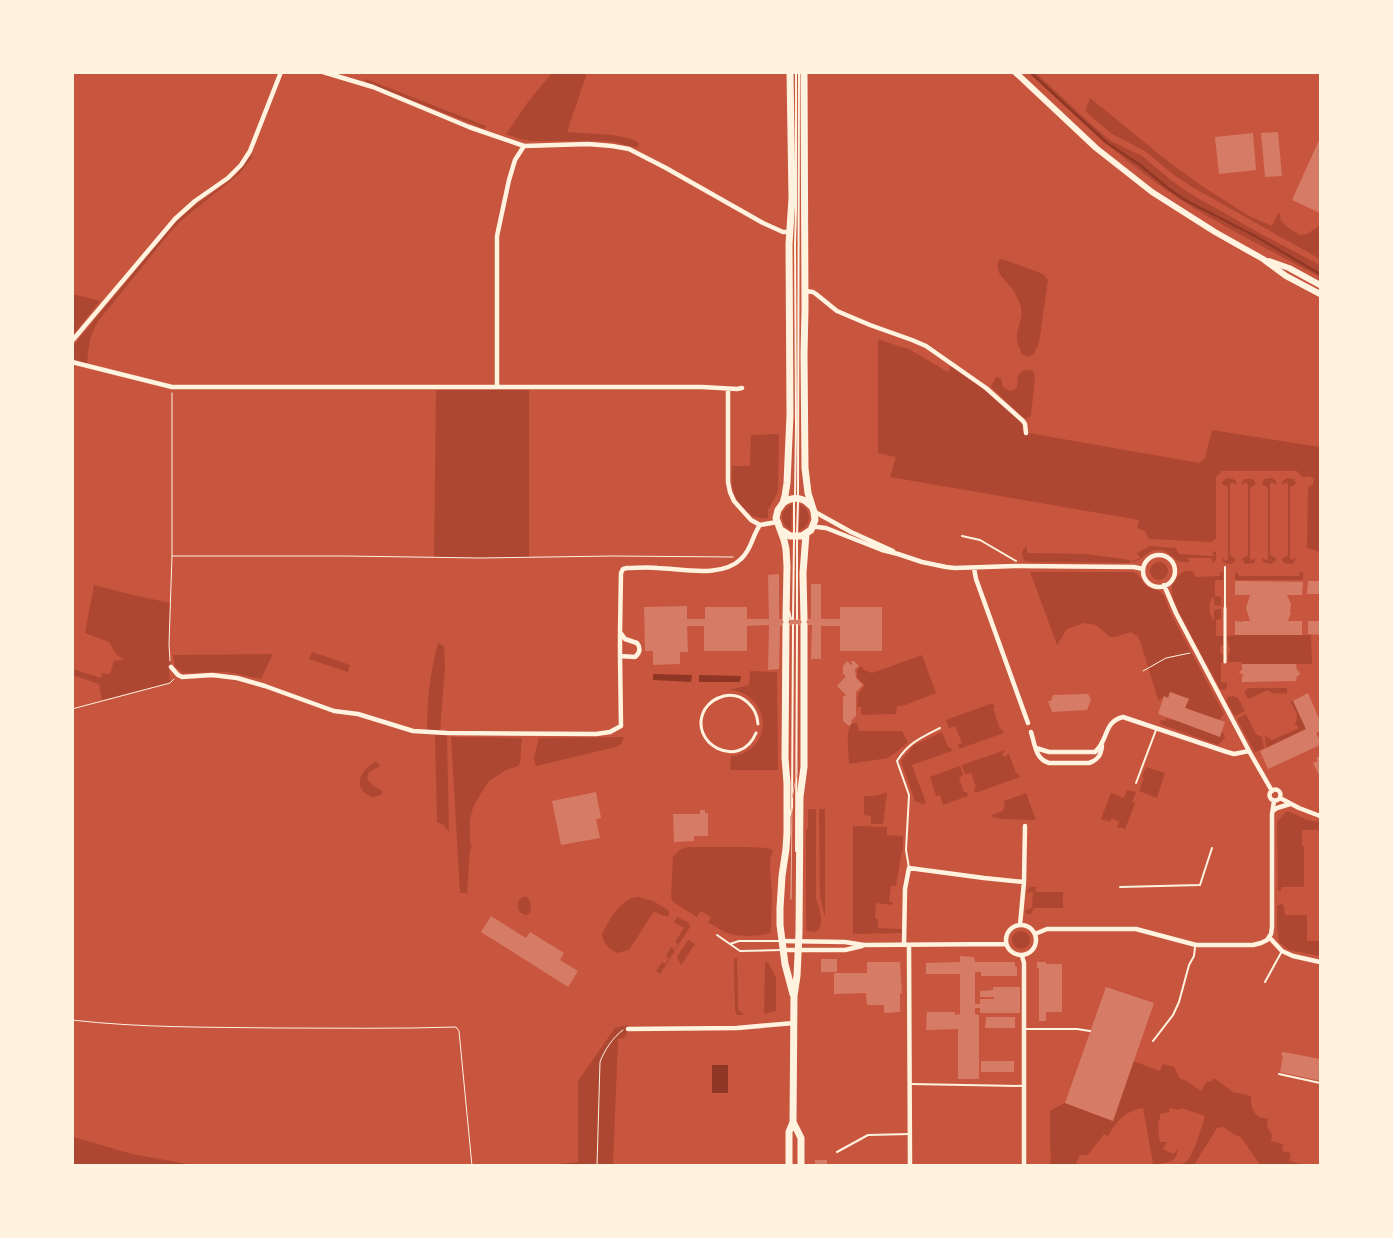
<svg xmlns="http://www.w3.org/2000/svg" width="1393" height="1238" font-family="Jost,sans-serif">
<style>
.green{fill:#ae4732}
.water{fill:#8f3625}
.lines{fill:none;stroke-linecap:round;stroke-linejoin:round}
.stream{stroke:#8f3625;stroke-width:2.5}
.building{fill:#d67c66}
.path{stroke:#fff3e0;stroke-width:1}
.service{stroke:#fff3e0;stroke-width:2}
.pedestrian{stroke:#fff3e0;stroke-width:3}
.minor{stroke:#fff3e0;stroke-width:4.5}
.secondary{stroke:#fff3e0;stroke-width:6}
.primary{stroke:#fff3e0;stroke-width:7}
.tram{stroke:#e9b49f;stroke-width:1}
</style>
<rect width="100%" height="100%" fill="#c8553d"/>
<path class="green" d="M552 73H587L567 132 613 135 631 139 638 142 639 145 637 148 613 142 599 141H532L521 139 506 134 528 102Z
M1030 73H1036L1092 125 1111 141 1142 156 1172 181 1189 193 1261 234 1320 265V277C1266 248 1210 221 1159 185 1112 151 1071 112 1030 73Z
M366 79 486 126 485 129 365 82Z
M1090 98 1170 163 1199 184 1249 216 1272 226 1279 212 1281 221 1290 229 1300 235 1307 234 1319 226 1320 227V259L1192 187 1174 175 1145 151 1112 134 1085 111Z
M254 155 239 174 183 219 173 229 99 320C89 335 89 346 87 364L73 359V346L172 226C190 206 213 194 233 177 240 171 246 158 254 155Z
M1002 259 1043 274 1048 280 1039 343 1033 355 1028 357 1022 354C1020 349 1017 344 1017 339 1016 327 1025 317 1020 304 1018 300 1016 294 1013 290 1007 280 993 274 999 260Z
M73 294 100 301 73 335 72 297Z
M878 339 901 347 907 348 948 372 951 365 986 391 1023 424V432L1199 463 1205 458 1212 430 1320 447V552L1307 548 1308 487 1313 484 1314 480 1313 478 1309 476C1303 479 1301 476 1297 471H1222L1216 477V538L1212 542 1149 539 1145 531 1137 528 1139 520 890 477 896 457 878 453Z
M1025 370 1033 371 1035 376 1031 416 1025 419 992 388 991 386 996 377 1001 378 1003 387C1009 391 1011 393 1017 387 1019 378 1014 375 1025 370Z
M436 390H529V558H434Z
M779 434 778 489 777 494 768 510V518C752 521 737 506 733 491 731 483 732 474 732 466H750L751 435Z
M1227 478 1233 479 1236 481V485L1232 482 1230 484V555L1236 559 1235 562 1230 564 1223 562 1222 558 1226 561 1228 559V487L1222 484 1223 481Z
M1272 478 1276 481V485L1272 482 1270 484V555L1276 558V561L1271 564 1263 562 1262 558 1266 560 1268 559V488L1262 484 1264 479Z
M1287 478 1294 479 1296 484 1290 487V558L1292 560 1296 557 1294 563 1291 564 1284 563 1282 559 1288 555V485L1287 482 1282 485 1283 481Z
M1245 479H1253L1256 484 1250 488V558L1252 560 1256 558 1254 563 1245 564 1242 559 1248 555V485L1246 482 1242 485 1243 480Z
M792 504 791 530C779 524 779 510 792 504Z
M800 504C812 510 812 525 799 531Z
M1150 546 1176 548 1179 554 1214 556 1212 551 1216 552V560L1213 563 1211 558H1188L1190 562C1186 562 1181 563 1178 561 1170 556 1167 549 1157 550 1145 551 1143 561 1132 562V559L1133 561 1140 558 1137 553Z
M1027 547V553L1087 554 1130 560V562L1128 563 1034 562 1025 561C1022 557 1021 552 1024 548Z
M1150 571a9 9 0 1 1 18 0a9 9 0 1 1-18 0Z
M1186 571H1192L1196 577 1221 576 1219 572 1223 573V580H1215V596L1221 597V606L1214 605V598L1212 597C1208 606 1209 613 1214 621V610L1221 609V619L1216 620V636H1223V644L1220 647V652L1223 655V662L1221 663V682L1227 683V688L1225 690 1220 689C1210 670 1199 650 1189 631 1183 619 1174 605 1172 592 1170 583 1178 573 1186 571Z
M1030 572H1132L1137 574 1147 587 1159 591 1164 596 1171 614 1224 714 1221 717 1220 720 1185 708 1189 699 1171 692 1168 698 1164 697 1161 699 1158 700 1141 644 1138 637 1131 632 1115 637H1110L1096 625 1084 623 1067 629 1057 645Z
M1235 572 1237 573 1239 576H1300L1299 573 1303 572V580H1235Z
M94 585 133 595 170 603 169 644 171 667 169 672 170 683 102 700 99 684 73 675V669L101 678 102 673 110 674 114 661 124 660 116 654 109 642 85 633Z
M1235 635H1311L1312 664H1242L1241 662H1228V654L1230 652C1230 646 1227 643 1227 636Z
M438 643 444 646 445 667 440 731 427 730C427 698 430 674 438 643Z
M312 652 350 665 348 672 309 659Z
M273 654 261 679 227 672 183 673 175 667 173 655Z
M922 655 936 693 905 705 897 706 896 714 861 715V707H857L858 694 865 685 857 677V670L861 666 864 670 872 673Z
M750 671 777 672 778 770H730L731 756C736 755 741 755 746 752 776 735 763 691 729 690L749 685Z
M1248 688H1287V694L1279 693 1274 694 1268 690 1248 699 1244 692Z
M1232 696 1238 698 1245 711 1235 716 1226 701 1228 697Z
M1290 701H1293L1306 729 1266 748 1265 736 1272 740 1299 728 1294 723 1296 722 1297 714Z
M993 703 995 708 993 709 1000 729H1002L1004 733 959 749 958 745 962 743 955 726 949 728 946 720Z
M1246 714 1256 734 1262 737 1264 748 1256 752 1254 751 1238 721V718Z
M1166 718 1170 720 1171 719 1222 730 1225 738 1218 745 1160 724 1161 720 1165 721Z
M852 723H857L859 731H902L908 743 888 758 849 764C849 754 845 730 852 723Z
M942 732 948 747 951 748 952 751 912 765 926 803 922 804 915 801 901 761 914 745Z
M435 735H447L449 832 444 825 437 822Z
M451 737 522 738 520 763 518 766 506 770 488 782 473 807 470 820V842L472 846 470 850 467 893H460Z
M624 737 621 744 616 747 536 766 534 758 539 738Z
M1005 750 1002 755 1005 757 1009 753V754L1016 773 1019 774 1020 777 975 793 974 790 976 787 971 773 965 774 962 765Z
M376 762 378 763 380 766 369 772 367 778C370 786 378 787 383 792L381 795 372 797C369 795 366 794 364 792 353 782 365 766 376 762Z
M960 766 963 774 959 778 964 792H967L968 796 943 805 940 795 936 796 930 777Z
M1146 767 1165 773 1157 798 1139 791 1144 778 1142 777Z
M1127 790 1136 792 1132 802 1135 803 1125 829 1117 827 1119 822 1112 818 1110 822 1101 819 1111 793 1124 798Z
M887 792 883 824H871V816L864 815V796C872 796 880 796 887 792Z
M1026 793 1036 820 1002 819 993 817 992 815 1003 811 1005 804 1004 801Z
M808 809H816V898C819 909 826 924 816 932L807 931 806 927V829H808Z
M819 809H825V918L820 895Z
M1287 811 1308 820 1320 822V830H1302V846H1304V887H1282L1281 891H1278L1277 822Z
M853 826 887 827V835L903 836V850H902L896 886H891L889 902H893L892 905 876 903 875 918 878 919V928L900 929 902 930V933L853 934Z
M688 847H748L767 848 773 850C767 864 772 880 772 895 772 907 771 919 771 932 764 937 736 937 728 933H726L708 922 711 917 701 911 697 917 673 902 671 897 673 857 681 849Z
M1030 887H1037L1035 892H1063V908H1034L1031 914H1026L1025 911 1032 908 1033 893 1032 891 1028 893 1027 892Z
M522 897H527L530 901 531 912 527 915C519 914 517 909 518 902Z
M638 897 653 901 668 910 669 912 668 917 664 915 663 916 654 911 629 950 616 953C608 947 603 944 602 934 610 919 620 899 638 897Z
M1281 904 1284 906 1285 915H1307V941H1320V956L1289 950 1279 942 1277 926V906Z
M677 917 689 923 690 927 660 974 656 971 662 962 665 964 669 958 666 956 671 947 675 950 678 944 675 942 684 928 674 922Z
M1012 940a9 9 0 1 1 18 0a9 9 0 1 1-18 0Z
M688 940 695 944 681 965 677 957Z
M734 958H737L738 1010 743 1013V1015H737L735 1010Z
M768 962 776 978V1011L764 1014 765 963Z
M628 1025V1031L624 1038 618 1039 613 1165 541 1166 578 1162V1081L615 1028Z
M1133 1061 1160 1071 1163 1064 1174 1067 1180 1079 1185 1080 1201 1091 1207 1081 1210 1082 1214 1078 1233 1092 1251 1096C1250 1103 1253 1113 1259 1117 1260 1117 1267 1119 1268 1119L1267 1127 1272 1134 1271 1141 1283 1144 1282 1151 1291 1153 1289 1161 1301 1164V1166L1260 1165 1241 1137 1233 1134 1224 1127 1217 1128 1194 1165H1174C1178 1165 1183 1164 1186 1162 1193 1157 1202 1126 1205 1116L1181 1108 1180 1110 1170 1108 1169 1112 1160 1114V1120H1158L1159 1130H1158L1160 1142H1167L1163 1149 1174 1154 1178 1148C1178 1164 1163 1163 1150 1165L1153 1163 1143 1108C1125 1111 1117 1121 1108 1136L1104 1134 1088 1155H1080L1075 1165 1050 1166 1051 1158 1050 1144V1111L1065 1103 1113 1121Z
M73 1137 132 1154 193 1165H73Z"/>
<path class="water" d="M653 674 692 675 691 682 653 680Z
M699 675 741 676 740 682H699Z
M712 1065H728V1093H712Z"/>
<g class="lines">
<path class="stream" d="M1030 72 1107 143 1140 165 1169 189 1185 200 1255 236 1320 274"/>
</g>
<path class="building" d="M1278 132 1282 176 1265 177 1261 133Z
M1253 133 1256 170 1219 174 1215 137Z
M1320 138V213L1292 200Z
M779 574V619H811V584H821V619H840V607H882V651H840V626H821V659H811L812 625H809L780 626 779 669 768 670 769 625 747 626V651H704V626H687L688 652H680V664L653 665V651H645L644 607 687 606V619H705V607H747V619H769L768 575Z
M1235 581 1303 582 1302 595H1287L1291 604 1290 612H1291L1288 621H1302V635H1235V621L1243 622 1242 621H1250L1246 608 1250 595H1235Z
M1308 581H1320V594H1307Z
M1308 621H1320V635L1308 634Z
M847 661 851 665 852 664 851 661H854L859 666 855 669 856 678 863 685 856 692V716L851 721 852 723 849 726 843 721V697L846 695 837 686 846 676 843 674V666Z
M1242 664H1296L1297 670 1300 673V675L1297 676 1296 681 1242 682V675L1244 676 1243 674 1239 673 1241 670H1243L1242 669Z
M1170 692 1189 699 1185 708 1225 722 1220 737 1158 714 1164 696 1168 698Z
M1308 693 1320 721V731L1316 733 1320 741V745L1268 769 1260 751 1306 729 1293 701Z
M1088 694 1091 700 1087 710 1052 712 1048 701H1051L1053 695Z
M1320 756V775H1319L1313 763 1318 761 1316 758Z
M596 792 601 818 596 819 600 838 561 845 552 801Z
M700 810H705V813H708V836H694V841L674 842 673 814H700Z
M491 916 526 938 530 932 564 953 560 960 578 971 568 987 481 932Z
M960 956 974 957 975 962H1015V966L1017 967V976H981V972H975V1004H980V999H994V997H980V991L993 990V987H1020V1013H980V1008H975V1014L979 1015V1079H958V1029L926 1030 927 1012H955V1015L960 1014V974H926V963L960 962Z
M821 959H837V972H821Z
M867 962H900L902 994 900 993V1012L884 1013V1005H867L866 993 834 994V973H867Z
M1037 962H1046V964H1062V1012H1046V1021H1039V968H1037Z
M1106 987 1154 1003 1113 1121 1065 1103Z
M986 1017H1015V1028H985Z
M1282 1052H1284L1320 1059V1081L1280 1072 1283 1056 1281 1055Z
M981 1061H1014V1072H981Z
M815 1160H827V1166H815Z"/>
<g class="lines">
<path class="path" d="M172 556H346L480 558 613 556 733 557
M170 661 169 644 172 556V393
M1143 671 1166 658 1190 653
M72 709 170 683 174 679
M72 1020C140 1028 209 1027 277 1028 337 1028 396 1029 456 1027L459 1031 472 1166
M597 1166 600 1062C604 1051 613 1037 623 1030"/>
<path class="service" d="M795 497 796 425 795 244 796 208V72
M798 497 799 72
M794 534V501
M797 534 798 501
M962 536 980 540 1016 561
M1225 608V567
M789 611 791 619
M793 619 794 539
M797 619V539
M1136 783 1156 730
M790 815 792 808 793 625
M796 851 797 625
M909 868 906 850 909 795 897 761C908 743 922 737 940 728
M1120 887 1200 885 1212 848
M717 935 740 951 782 950
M730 944 739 941H780
M1265 982 1282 951
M1024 1029H1077L1090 1031
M1153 1041 1173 1015 1179 1002 1189 965 1194 956 1195 947
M1279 1074 1320 1083
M911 1084 1024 1086
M837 1152 868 1135 910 1134"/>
<path class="pedestrian" d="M1225 662V608
M756 733C740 772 686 743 705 709 709 703 716 698 724 696 742 692 757 707 758 724"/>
<path class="minor" d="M323 72 373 87 469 127 524 146 588 144 612 146 629 149 666 168 763 223 783 232H789
M805 291 813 292 816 294 837 311 870 325 912 340 926 346 986 388 1023 421 1025 424 1026 433
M72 341 175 219 195 201 228 178 241 165 250 151 281 72
M72 362 172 387H702L737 389 742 388
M497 387V236L509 180 515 160 524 146
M728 389V482L730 492 734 501 751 520 760 525 777 522
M815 512 851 532 893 551
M812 527H817L826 528 882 550 898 554 922 562 946 567 955 568 1015 566 1134 567 1143 569
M1143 571a16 16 0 1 1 32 0a16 16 0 1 1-32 0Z
M974 568 976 579 1028 723
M1164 585 1176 613 1249 751 1272 791
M620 656V634
M171 667 178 675 182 677 212 675 237 678 265 686 334 711 358 714 413 731 447 733 596 734 610 732 621 726 620 656 635 657C640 653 641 648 637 643L625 639 620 632 621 573 623 569 627 568C637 568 648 567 658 568 683 569 722 578 741 559 752 549 752 536 760 525
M1031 732C1035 744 1035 759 1049 763H1089C1098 760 1101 755 1102 746
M1036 748 1049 752H1095C1109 740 1103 722 1123 717L1227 752 1234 754 1249 751
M1269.5 795a5.5 5.5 0 1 1 11 0a5.5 5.5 0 1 1-11 0Z
M1280 798 1299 808 1320 816
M1273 811 1277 808 1290 804
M1006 940a15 15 0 1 1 30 0a15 15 0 1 1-30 0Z
M1020 925 1024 882 1025 826
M1035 934 1047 929H1136L1196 945H1253L1261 943 1267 940 1271 934 1272 927V814L1274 801
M1269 937 1282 951 1293 956 1320 962
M782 941 845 942 864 945 1006 944
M904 945 905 889 909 868 984 878 1024 882
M909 945 910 1166
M783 950H845L862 946
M1022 956 1024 963V1166
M628 1029 737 1028 794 1023"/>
<path class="secondary" d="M1015 72 1096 148 1152 192 1215 232 1263 259 1286 276 1320 294
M1269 261 1289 268 1320 285"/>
<path class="primary" d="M783 503C793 496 803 497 811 506
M781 530 790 536H802L811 530 815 520 814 512 808 493 805 468 804 354 805 308 804 72
M786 619 787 566 786 549 784 540 776 518 778 510 783 503 785 496 787 483 790 415 789 244 792 198 790 72
M804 619 803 573 806 534
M786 625 785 758 787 783V833L786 849 782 876 780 908V925L785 964 793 994
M793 1122 801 1138V1166
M789 1166V1132L793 1122 794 996 797 976 799 933 800 797 804 767V625"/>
<path class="tram" d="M792 798 797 773V762
M791 899 792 808"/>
</g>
<rect width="1393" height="1238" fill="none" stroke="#fff3e0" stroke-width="148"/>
</svg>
